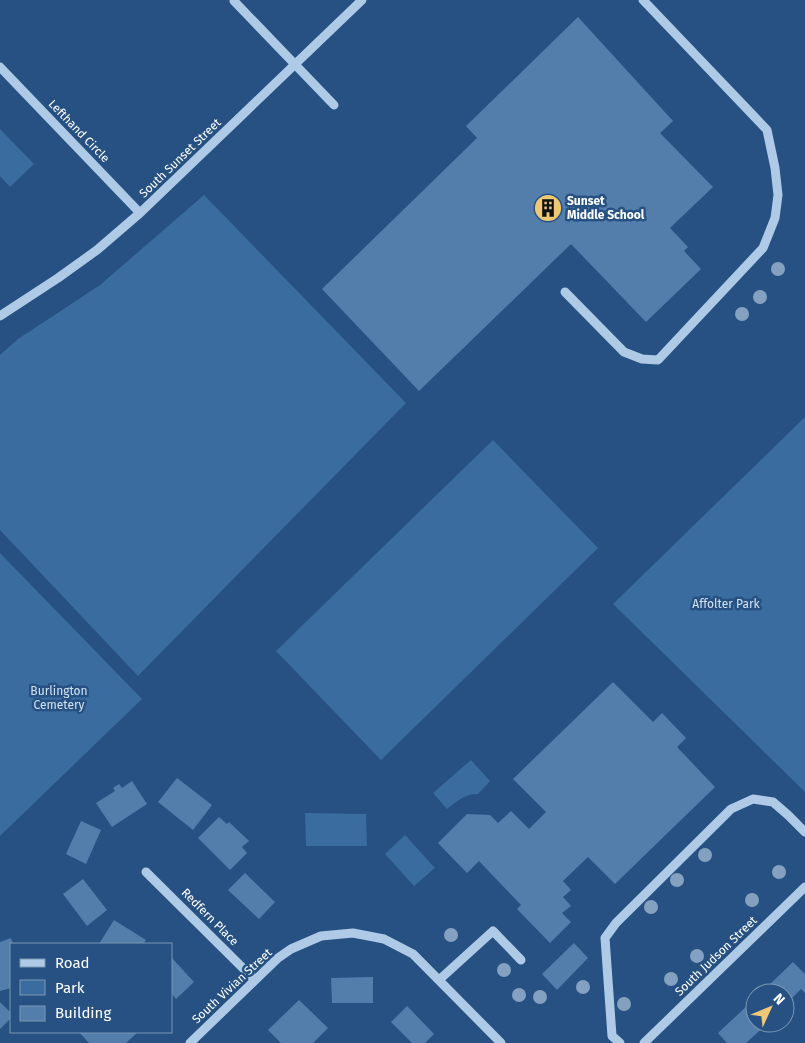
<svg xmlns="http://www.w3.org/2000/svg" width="805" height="1043" font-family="'Fira Sans',sans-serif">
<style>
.green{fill:#3b6c9f}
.building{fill:#537eac}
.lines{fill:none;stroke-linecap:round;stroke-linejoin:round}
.minor{stroke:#afcae7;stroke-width:9}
.tree{fill:#85a1c1}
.labels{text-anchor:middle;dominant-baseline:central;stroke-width:5;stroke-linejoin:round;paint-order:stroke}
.street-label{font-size:12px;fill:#fff;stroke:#265182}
.poi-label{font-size:12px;font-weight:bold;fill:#fff;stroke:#265182;text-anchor:start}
.park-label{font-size:12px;fill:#d2e3f5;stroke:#265182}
</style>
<rect width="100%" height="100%" fill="#265182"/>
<path class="green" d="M0 129 34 164 10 187 0 176Z
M204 195 406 403 138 676 0 530V355L18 339 100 285Z
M805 417V792L613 604Z
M493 440 598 548 381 760 276 651Z
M0 553 142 699 0 836Z
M471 760 490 781 478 794C465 794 457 801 447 809L433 793Z
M305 813 366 814 367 846H306Z
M405 835 435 868 414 886 385 854Z"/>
<path class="building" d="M578 17 673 121 660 133 713 187 670 228 688 247 684 251 701 269 646 322 571 244 419 391 322 289 477 138 466 126Z
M613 682 653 722 662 713 686 738 677 747 715 787 615 884 588 857 563 881 571 890 563 897 571 906 562 913 571 922 550 943 517 909 521 905 479 861 467 873 438 843 467 814 490 815 498 823 511 811 529 829 546 812 513 779Z
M177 778 212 805 193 830 158 802Z
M132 781 147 804 112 827 96 803 115 791 113 788 119 784 122 788Z
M219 817 227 824 229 822 249 841 242 847 247 853 230 870 198 838Z
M81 821 101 830 86 864 66 854Z
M245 873 275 902 259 919 228 890Z
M83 879 107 910 87 926 63 894Z
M114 920 146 940 143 944H99Z
M11 938 13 944H11V988L0 991V942Z
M574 943 588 958 557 990 542 974Z
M171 957 194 982 176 999 171 993Z
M793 962 805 974V993L801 989 785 1005V993H765L763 991Z
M373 977V1003H332L331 978Z
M299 1000 328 1028 313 1043H281L268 1030Z
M0 1002 11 1013V1018L0 1029Z
M749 1004 755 1010V1023H768L746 1043H727L718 1033Z
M407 1006 434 1034 425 1043H412L391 1022Z
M79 1032H138L126 1043H89Z"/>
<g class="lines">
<path class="minor" d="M234 1 334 105
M0 67 140 213
M565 292 624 352 642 359 658 360 763 248 775 218 778 195 775 168 767 130 643 0
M0 316 58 278 97 250 140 213 362 0
M146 872 255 980
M439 980 493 931 521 960
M190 1043 278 958 291 949 321 936 353 933 384 939 413 954 501 1043
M620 1043 612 1036 605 938 616 923 731 809 753 799 773 802 788 815 805 832
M644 1043 805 887"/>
</g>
<g class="tree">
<circle cx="778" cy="269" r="7"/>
<circle cx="760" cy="297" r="7"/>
<circle cx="742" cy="314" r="7"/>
<circle cx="705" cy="855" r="7"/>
<circle cx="779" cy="872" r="7"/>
<circle cx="677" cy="880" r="7"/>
<circle cx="752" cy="900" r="7"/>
<circle cx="651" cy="907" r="7"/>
<circle cx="451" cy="935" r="7"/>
<circle cx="697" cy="956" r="7"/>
<circle cx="504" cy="970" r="7"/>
<circle cx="671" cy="979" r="7"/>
<circle cx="583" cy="987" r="7"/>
<circle cx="519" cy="995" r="7"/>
<circle cx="540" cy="997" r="7"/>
<circle cx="624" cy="1004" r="7"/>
</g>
<defs>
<symbol id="building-disc" viewBox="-11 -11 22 22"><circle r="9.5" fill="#efc875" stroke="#265182"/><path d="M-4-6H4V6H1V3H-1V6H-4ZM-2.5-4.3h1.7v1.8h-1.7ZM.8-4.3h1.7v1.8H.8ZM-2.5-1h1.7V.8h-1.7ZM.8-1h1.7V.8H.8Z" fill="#111"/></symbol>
</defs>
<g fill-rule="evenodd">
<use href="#building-disc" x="532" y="192" width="32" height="32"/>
</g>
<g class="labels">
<g class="street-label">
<text transform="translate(79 131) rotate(46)">Lefthand Circle</text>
<text transform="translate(180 158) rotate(-44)">South Sunset Street</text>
<text transform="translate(210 917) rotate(45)">Redfern Place</text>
<text transform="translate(716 956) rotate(-44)">South Judson Street</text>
<text transform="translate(232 986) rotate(-43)">South Vivian Street</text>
</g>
<g class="poi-label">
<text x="567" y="201">Sunset<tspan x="567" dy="14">Middle School</tspan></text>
</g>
<g class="park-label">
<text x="726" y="604">Affolter Park</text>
<text x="59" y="691">Burlington<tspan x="59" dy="14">Cemetery</tspan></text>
</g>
</g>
<rect x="10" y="943" width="162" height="90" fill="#265182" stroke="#7d97b4"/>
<rect x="20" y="959" width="25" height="8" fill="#afcae7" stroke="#7d97b4"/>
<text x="55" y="968" font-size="15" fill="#ffffff">Road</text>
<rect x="20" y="980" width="25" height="15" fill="#3b6c9f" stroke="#7d97b4"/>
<text x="55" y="993" font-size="15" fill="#ffffff">Park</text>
<rect x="20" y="1006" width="25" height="15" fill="#537eac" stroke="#7d97b4"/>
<text x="55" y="1018" font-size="15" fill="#ffffff">Building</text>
<g transform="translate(770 1008) rotate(46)"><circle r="24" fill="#265182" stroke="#7d97b4"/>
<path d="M0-4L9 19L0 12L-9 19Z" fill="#efc875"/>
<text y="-8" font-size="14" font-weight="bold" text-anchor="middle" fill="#ffffff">N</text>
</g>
</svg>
